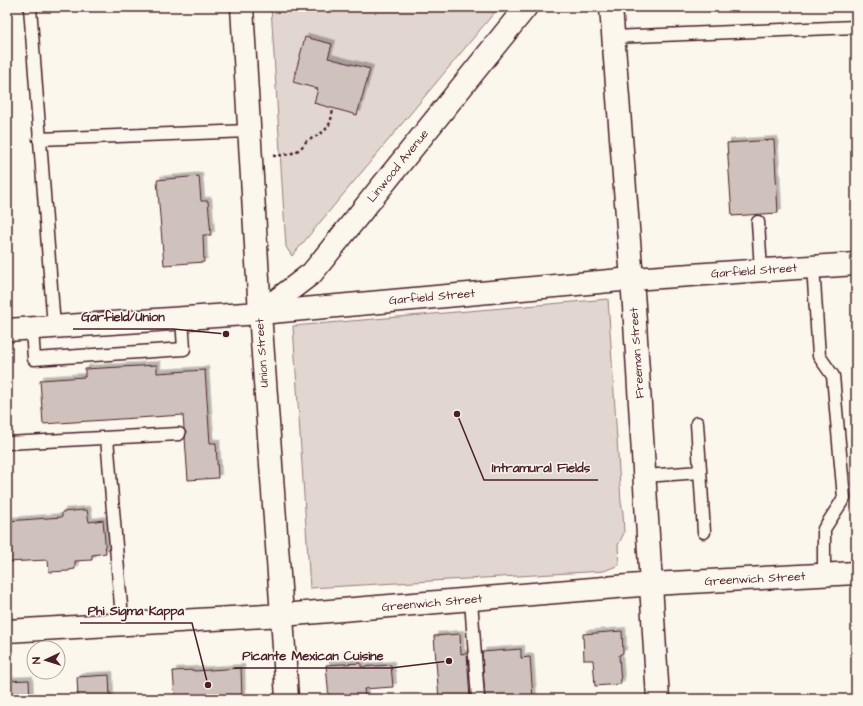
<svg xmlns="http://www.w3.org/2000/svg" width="863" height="706" font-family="'Architects Daughter',sans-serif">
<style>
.green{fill:#e2d7d0;stroke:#967b7e}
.building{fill:#cfc2bc;stroke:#4a1f2b;filter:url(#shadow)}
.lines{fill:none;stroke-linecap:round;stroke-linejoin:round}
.lane-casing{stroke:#4a1f2b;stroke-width:15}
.street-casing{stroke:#4a1f2b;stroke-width:25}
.path{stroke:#4a1f2b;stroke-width:2.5;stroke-dasharray:3 3;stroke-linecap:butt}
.lane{stroke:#fbf7ec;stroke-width:12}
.street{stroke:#fbf7ec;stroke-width:22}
.labels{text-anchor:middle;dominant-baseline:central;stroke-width:3;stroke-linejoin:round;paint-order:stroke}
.street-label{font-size:12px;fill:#4a1f2b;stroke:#fbf7ec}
.leader{fill:none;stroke:#4a1f2b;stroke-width:1.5}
.callout-dot{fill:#4a1f2b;stroke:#fbf7ec;stroke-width:1.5}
.callout-label{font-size:13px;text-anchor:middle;font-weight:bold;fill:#4a1f2b;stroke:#fbf7ec;stroke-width:3;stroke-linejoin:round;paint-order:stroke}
</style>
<defs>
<filter id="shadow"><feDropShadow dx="3.5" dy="-3.5" stdDeviation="0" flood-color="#0004"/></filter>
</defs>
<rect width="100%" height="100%" fill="#fbf7ec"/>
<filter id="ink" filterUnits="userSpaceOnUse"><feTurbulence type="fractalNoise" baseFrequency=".025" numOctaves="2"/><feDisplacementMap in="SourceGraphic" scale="8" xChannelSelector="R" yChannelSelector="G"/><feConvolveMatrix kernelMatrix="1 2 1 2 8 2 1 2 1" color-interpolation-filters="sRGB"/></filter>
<g filter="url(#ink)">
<path class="green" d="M271 7H499L292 256 286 247Z
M608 299 621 502 623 513 624 533 618 545 619 565 604 571 310 588 293 326Z"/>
<path class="building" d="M305 37 332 44 328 58 370 69 357 115 314 103 318 89 293 82Z
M774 140 778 213 732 216 727 143Z
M199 176 201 201H208L211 235H203L204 262 164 265 157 180Z
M157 365V373L205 370 210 443H216L218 478 188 480 185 438 186 433 184 429 183 415 43 424 40 380 85 377V369Z
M84 510H87L89 522 103 520 106 553 92 555V560L75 561V569L69 570V571L49 572 48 560 7 562V521L62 517V512Z
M622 631 623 653 619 655 621 684 595 686 593 660H584L583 634Z
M460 634 461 654 467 653 470 699H439L434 636Z
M521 649V658L530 657 533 699H485L482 652Z
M361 663V667L391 665 393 687 364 689 365 697 329 699 326 665Z
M241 668 242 699H175L173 671 194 670V671Z
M109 675 110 699H78L77 677Z
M29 680 30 699H7V681Z"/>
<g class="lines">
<defs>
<path id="lane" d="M30 7 54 327
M613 37 856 27
M39 139 249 131
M758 222 761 270
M813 266 819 356 833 376 844 498 824 529V574
M32 328 34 359 184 349 182 318
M697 423 704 532
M107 438 121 606 122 624
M7 443 179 434
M645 476 700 472
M471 600 478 699"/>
<path id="street" d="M242 7 260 313 282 615 287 699
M611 7 634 306 658 699
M260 313 312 273 526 7
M7 330 260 313 632 279 856 264
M7 631 282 615 652 584 856 573"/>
</defs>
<use href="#lane" class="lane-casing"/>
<use href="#street" class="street-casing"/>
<path class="path" d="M273 156C283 155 293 155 301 148 303 146 304 143 307 141 325 131 330 131 333 109"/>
<use href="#lane" class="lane"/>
<use href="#street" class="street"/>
</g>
</g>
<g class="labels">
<g class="street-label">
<text transform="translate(398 166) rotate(-51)">Linwood Avenue</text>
<text transform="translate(754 271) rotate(-4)">Garfield Street</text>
<text transform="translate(432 297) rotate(-5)">Garfield Street</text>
<text transform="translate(262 353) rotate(-94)">Union Street</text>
<text transform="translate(637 353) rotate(-94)">Freeman Street</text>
<text transform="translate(755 579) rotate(-3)">Greenwich Street</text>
<text transform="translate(432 603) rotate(-5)">Greenwich Street</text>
</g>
</g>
<path class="leader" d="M226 334L173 329H73M457 414L484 480H598M208 685L192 623H80M449 661L391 668H234"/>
<g class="callout-dot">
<circle cx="226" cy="334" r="4"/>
<circle cx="457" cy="414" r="4"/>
<circle cx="208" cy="685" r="4"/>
<circle cx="449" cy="661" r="4"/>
</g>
<g class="callout-label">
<text x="123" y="321">Garfield/Union</text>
<text x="541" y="472">Intramural Fields</text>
<text x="136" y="615">Phi Sigma Kappa</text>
<text x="313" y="660">Picante Mexican Cuisine</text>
</g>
<rect width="863" height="706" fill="none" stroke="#fbf7ec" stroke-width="24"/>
<rect x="12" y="12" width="839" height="682" fill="none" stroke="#4a1f2b" stroke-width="1.5" filter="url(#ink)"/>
<g transform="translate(46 660) rotate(266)"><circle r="19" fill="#fbf7ec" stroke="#b4a19f"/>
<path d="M0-3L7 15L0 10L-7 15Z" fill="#4a1f2b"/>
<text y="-6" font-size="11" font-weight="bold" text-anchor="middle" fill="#4a1f2b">N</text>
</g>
</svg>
